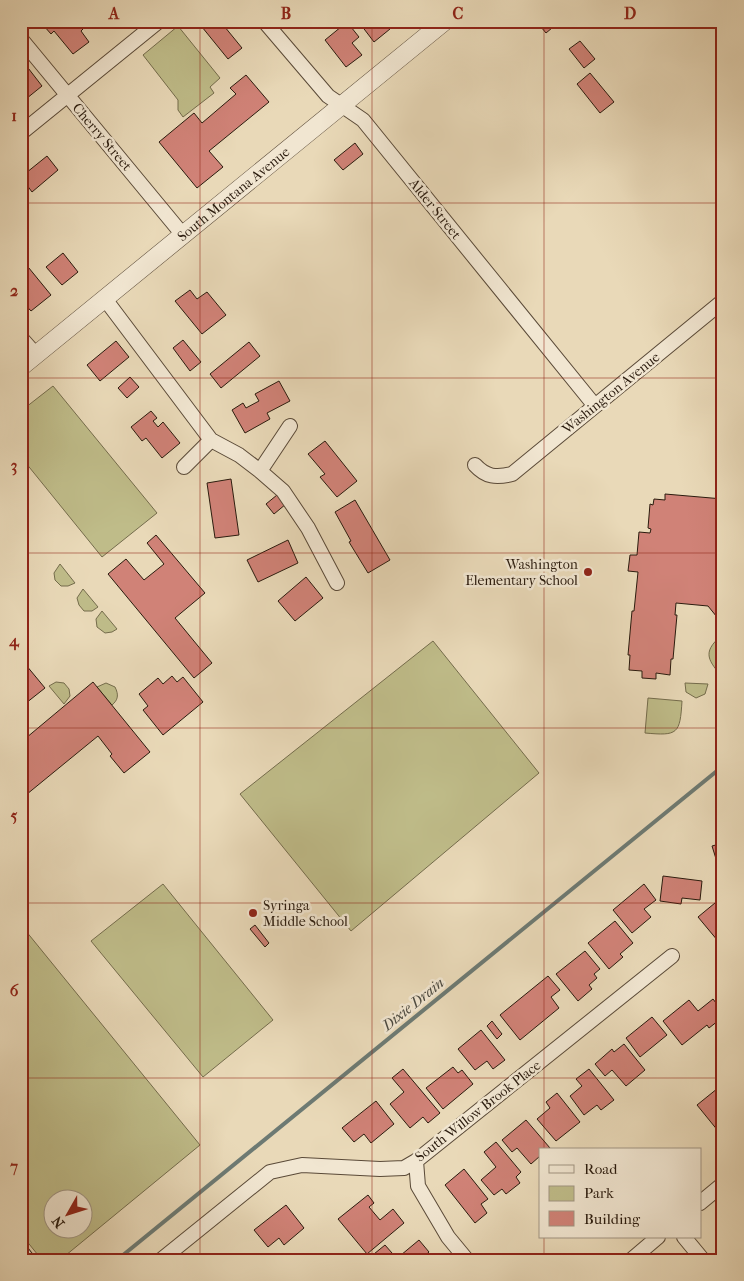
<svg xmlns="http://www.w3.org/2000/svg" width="744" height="1281" font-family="'IM FELL French Canon',serif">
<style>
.green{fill:#bfbc89;stroke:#746c4c;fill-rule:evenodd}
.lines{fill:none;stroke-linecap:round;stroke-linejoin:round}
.stream{stroke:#6d7a73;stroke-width:4}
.building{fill:#d08277;stroke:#2a1b0e}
.minor-casing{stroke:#5a4a38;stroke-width:16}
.tertiary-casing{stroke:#5a4a38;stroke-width:19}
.secondary-casing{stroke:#2a1b0e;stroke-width:22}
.minor{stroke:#f1e6d1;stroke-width:14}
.tertiary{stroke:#f1e6d1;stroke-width:18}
.secondary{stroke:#f1e6d1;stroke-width:20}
.grid{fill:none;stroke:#8f2418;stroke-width:1;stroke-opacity:0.55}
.poi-dot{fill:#8f2418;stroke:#f1e6d1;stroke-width:2}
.labels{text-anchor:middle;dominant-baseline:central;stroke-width:5;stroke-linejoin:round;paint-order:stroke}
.street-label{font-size:14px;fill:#2a1b0e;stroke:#f1e6d1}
.poi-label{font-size:14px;fill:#2a1b0e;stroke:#f1e6d1;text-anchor:end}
.water-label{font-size:15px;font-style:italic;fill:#4c4a41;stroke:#f1e6d1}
.neatline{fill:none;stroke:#8f2418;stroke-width:2}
.grid-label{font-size:16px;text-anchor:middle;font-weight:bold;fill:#8f2418}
</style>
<rect width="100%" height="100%" fill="#e9d9b8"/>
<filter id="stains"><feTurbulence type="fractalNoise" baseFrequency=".004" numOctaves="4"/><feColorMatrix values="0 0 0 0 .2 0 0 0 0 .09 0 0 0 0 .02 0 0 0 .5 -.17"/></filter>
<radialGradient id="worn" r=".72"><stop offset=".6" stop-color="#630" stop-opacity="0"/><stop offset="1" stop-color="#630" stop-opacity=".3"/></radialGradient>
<path class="green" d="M178 26 220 78 210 87 214 93 183 117 178 110V100L143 55Z
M53 386 157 513 102 557 21 457V411Z
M60 564 75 583 68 586H61L55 580 54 573Z
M83 589 98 607 92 611H84L79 605 77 598Z
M102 611 117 629 112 632 105 633 97 627 96 619Z
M721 636 723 638V678C709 661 701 653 721 636Z
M433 641 539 773 351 931 240 794Z
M56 682 64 683 69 689 70 696 64 704 49 686Z
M106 683 115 687C119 695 118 700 112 705L97 687Z
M685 683 708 684 705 694 696 698 686 692Z
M648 698 682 701C680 734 678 736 645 733Z
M163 884 273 1020 203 1077 91 941Z
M21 925 200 1145 60 1260H42L21 1234ZM52 1198H82V1228H52Z"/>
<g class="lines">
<path class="stream" d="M117 1260 723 766"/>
</g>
<path class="building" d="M50 21H79L84 28 81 31 89 42 73 54 54 31 51 34 44 26Z
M209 21H220L242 48 228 59 202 27Z
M358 21H384L390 29 374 42Z
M536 21H556L558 23 546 33Z
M347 22 359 37 352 43 362 55 346 67 325 40Z
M580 41 595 59 584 68 569 49Z
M25 64 42 86 21 103V67Z
M590 73 614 102 600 113 577 84Z
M246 75 269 102 209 151 223 167 197 188 159 142 194 113 202 123 236 94 230 88Z
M355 143 363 154 343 170 334 160Z
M47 156 58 170 32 192 21 177Z
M63 253 78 272 62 285 46 267Z
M24 262 51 295 31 311 21 300V264Z
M190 290 197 299 207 292 226 315 202 334 175 301Z
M183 340 201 362 190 371 173 348Z
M116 341 129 357 100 381 87 365Z
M249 342 260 356 221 388 210 374Z
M130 377 139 387 127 398 118 388Z
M279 381 290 401 267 413 270 419 245 433 232 410 243 403 246 408 259 401 255 394Z
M151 411 157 418 153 421 158 427 163 422 180 443 162 458 146 438 142 441 131 427Z
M325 441 357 481 337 497 320 477 325 474 308 454Z
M231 479 239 535 215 538 207 483Z
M665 494 723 499V627L720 623 721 622 708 606 676 603 675 615H677L673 659H671L670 675 656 673V679L642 678V671L629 670 630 655H628L632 611H634L638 572 628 571 630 555H637L639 532 650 533 651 529 648 528 650 504 653 505 654 499 665 500Z
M277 495 286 504 274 514 266 504Z
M355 500 390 560 368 573 349 542 351 541 335 512Z
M156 535 205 593 175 618 212 663 194 678 108 574 126 559 144 580 164 564 147 543Z
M288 540 298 563 258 582 247 560Z
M306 577 323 598 295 621 278 601Z
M21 659 45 688 21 707Z
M172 676 177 682 183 677 203 702 163 735 143 710 148 706 139 694 158 678 163 684Z
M93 682 150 752 124 773 110 756 112 754 98 736 21 799V733L26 738Z
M723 843V860L717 862 712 846Z
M663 876 702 881 700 900 682 898 681 904 660 901Z
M644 884 656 900 644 909 651 917 632 933 613 910Z
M721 898 723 900V936L718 941 698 917Z
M615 921 633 943 620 954 623 957 609 969 588 943Z
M255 925 269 943 265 947 250 929Z
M585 951 600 969 594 974 597 978 589 985 592 989 578 1001 556 974Z
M548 976 560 990 551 997 559 1008 520 1040 500 1015Z
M713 999 723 1012V1017L709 1028 707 1025 682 1045 663 1021 689 1000 698 1011Z
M652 1017 667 1035 640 1057 626 1038Z
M492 1021 502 1034 497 1039 487 1026Z
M481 1030 505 1060 493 1069 487 1061 475 1070 458 1049Z
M624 1044 645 1070 626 1086 612 1070 605 1076 595 1064 612 1049 614 1052Z
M453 1067 458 1073 462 1070 473 1084 443 1109 426 1088Z
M403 1069 440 1113 428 1123 423 1117 410 1128 390 1104 404 1092 392 1078Z
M589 1069 614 1100 601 1110 597 1105 584 1115 570 1096 582 1086 576 1079Z
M723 1084V1137L697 1105Z
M557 1093 580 1122 556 1141 537 1119 550 1108 546 1102Z
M376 1101 394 1124 371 1143 364 1134 354 1142 342 1128Z
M526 1120 550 1148 540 1150V1156L531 1164 517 1148 512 1152 502 1140Z
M496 1142 521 1172 516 1177 520 1183 506 1194 502 1189 494 1195 481 1180 496 1167 484 1152Z
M464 1169 488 1199 481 1204 487 1213 475 1223 445 1185Z
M368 1195 374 1203 369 1207 380 1220 393 1209 404 1223 367 1254 338 1219Z
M286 1205 304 1228 284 1245 279 1238 268 1247 254 1230Z
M419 1240 429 1252 420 1260H395Z
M385 1245 392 1253 383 1260H379L374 1254Z"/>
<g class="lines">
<defs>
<path id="minor" d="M264 21 328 96 363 120 595 406
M21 39 183 235
M21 133 159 21
M105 299 211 440 239 455 260 471 283 491 308 528 337 583
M21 338 36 355
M475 465C486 477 496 478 512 474L723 301
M184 467 211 440
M260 471 290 426
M416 1161 418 1186 448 1237 467 1260
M700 1203 723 1184
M684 1237 703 1260
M161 1260 270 1172 302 1165 380 1169 404 1168 416 1161 672 956
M631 1260 658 1237"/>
<g id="tertiary">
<path id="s1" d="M21 367 445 21"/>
</g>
<path id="secondary" d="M21 1256 24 1260"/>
</defs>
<use href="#minor" class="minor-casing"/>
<use href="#tertiary" class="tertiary-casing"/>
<use href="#secondary" class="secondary-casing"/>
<use href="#minor" class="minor"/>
<use href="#tertiary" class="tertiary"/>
<use href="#secondary" class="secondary"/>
</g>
<path class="grid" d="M200 21V1260M372 21V1260M544 21V1150M21 203H723M21 378H723M21 553H723M21 728H723M21 903H723M21 1078H723M544 1237V1260"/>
<g class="poi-dot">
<circle cx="588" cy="572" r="5"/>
<circle cx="253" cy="913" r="5"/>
</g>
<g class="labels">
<g class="street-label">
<text transform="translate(102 137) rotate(50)">Cherry Street</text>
<text stroke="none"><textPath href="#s1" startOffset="274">South Montana Avenue</textPath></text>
<text transform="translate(435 209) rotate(51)">Alder Street</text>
<text transform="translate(611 393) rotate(-39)">Washington Avenue</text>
<text transform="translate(478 1111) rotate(-38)">South Willow Brook Place</text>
</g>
<g class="poi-label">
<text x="578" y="564">Washington<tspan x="578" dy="16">Elementary School</tspan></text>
<text x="263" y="905" text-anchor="start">Syringa<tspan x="263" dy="16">Middle School</tspan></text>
</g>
<g class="water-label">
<text transform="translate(413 1004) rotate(-39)">Dixie Drain</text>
</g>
</g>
<rect width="744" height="1281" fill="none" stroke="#e9d9b8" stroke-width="55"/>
<rect x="539" y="1148" width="162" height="90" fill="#f1e6d1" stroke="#a19583"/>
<rect x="549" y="1165" width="25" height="8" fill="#f1e6d1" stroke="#a19583"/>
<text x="584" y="1174" font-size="15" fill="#2a1b0e">Road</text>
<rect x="549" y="1186" width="25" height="15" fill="#bfbc89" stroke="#a19583"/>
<text x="584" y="1198" font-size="15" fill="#2a1b0e">Park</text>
<rect x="549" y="1211" width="25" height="15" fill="#d08277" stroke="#a19583"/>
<text x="584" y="1224" font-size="15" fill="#2a1b0e">Building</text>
<g transform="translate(68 1214) rotate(231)"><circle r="24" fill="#f1e6d1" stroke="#a19583"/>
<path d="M0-4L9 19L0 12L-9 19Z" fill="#8f2418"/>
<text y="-8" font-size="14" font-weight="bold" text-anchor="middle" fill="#2a1b0e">N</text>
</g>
<rect x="28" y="28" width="688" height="1226" class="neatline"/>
<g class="grid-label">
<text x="114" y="19">A</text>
<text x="286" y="19">B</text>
<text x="458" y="19">C</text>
<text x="630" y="19">D</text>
<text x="14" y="121">1</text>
<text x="14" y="296">2</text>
<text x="14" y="471">3</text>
<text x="14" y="646">4</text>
<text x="14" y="821">5</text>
<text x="14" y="996">6</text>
<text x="14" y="1172">7</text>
</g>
<rect width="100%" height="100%" filter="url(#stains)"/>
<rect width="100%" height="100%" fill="url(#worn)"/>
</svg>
